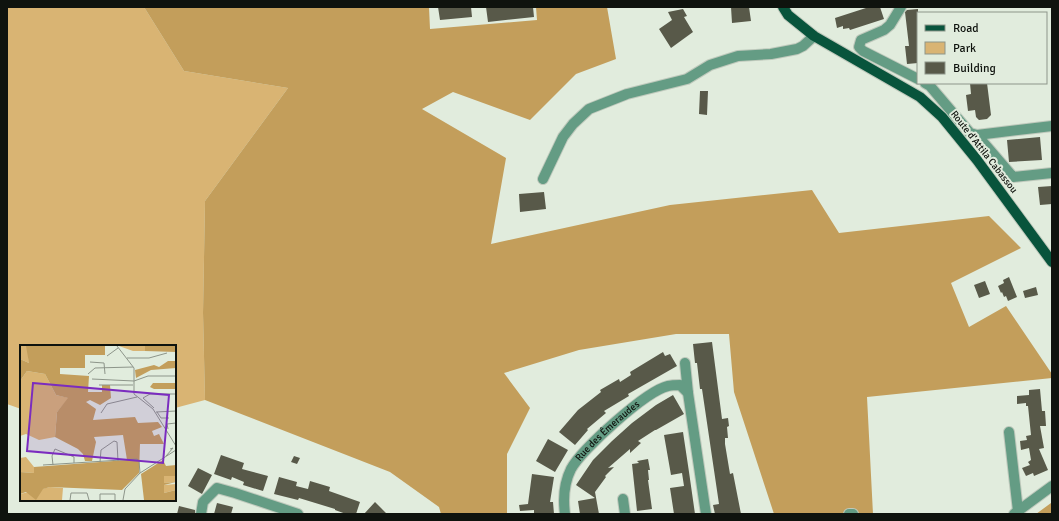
<svg xmlns="http://www.w3.org/2000/svg" width="1059" height="521" font-family="Signika,sans-serif">
<style>
.green{fill:#d9b473}
.forest{fill:#c39e5b}
.building{fill:#585949}
.lines{fill:none;stroke-linecap:round;stroke-linejoin:round}
.minor-casing{stroke:#bfc9bc;stroke-width:12}
.major-casing{stroke:#bfc9bc;stroke-width:12}
.minor{stroke:#649c84;stroke-width:10}
.major{stroke:#08543c;stroke-width:10}
.labels{text-anchor:middle;dominant-baseline:central;stroke-width:4;stroke-linejoin:round;paint-order:stroke}
.street-label{font-size:10px;fill:#0f130e;stroke:#e1ecdd}
.inset-road{fill:none;stroke:#8d958a;stroke-width:1}
.view{fill:#7b2cbf;fill-opacity:0.15;stroke:#7b2cbf;stroke-width:2}
.inset-edge{fill:none;stroke:#0f130e;stroke-width:2}
</style>
<rect width="100%" height="100%" fill="#e1ecdd"/>
<path class="green" d="M7 7H144L184 71 288 88 205 201 203 313 205 400 175 408V346H21V409L7 404Z"/>
<path class="forest" d="M144 7H429L430 29 537 20 536 7H607L616 59 576 74 530 120 453 92 422 109 506 158 491 244 670 205 812 190 839 233 989 216 1021 248 951 283 969 327 1006 306 1052 374V378L867 397 873 514H774L734 392 729 334H676L579 350 504 373 530 408 507 454V514H441L439 507 390 472 205 400 203 313 205 201 288 88 184 71Z
M1051 503 1052 514H1036Z"/>
<path class="building" d="M438 7H471L472 17 440 20Z
M486 7H533L534 17 488 22Z
M731 7H749L751 21 732 23Z
M869 7H880L884 19 850 30 849 28 843 29V26L837 28 835 18Z
M683 9 687 16 684 17 693 32 671 48 659 29 672 20 668 12Z
M918 9V63L907 64 905 46H909L905 12 907 10Z
M970 83H987L991 115 987 119 979 120 976 117 975 110 968 111 966 95 971 94Z
M700 91H708L707 115 699 114Z
M1040 137 1042 160 1009 162 1007 140Z
M1052 186V204L1040 205 1038 187Z
M544 192 546 209 520 212 519 194Z
M1009 277 1017 297 1008 301 1006 296 1004 297 1002 292 1001 293 998 286 1004 283 1003 280Z
M985 281 990 294 979 298 974 285Z
M1036 287 1038 295 1025 298 1023 291Z
M712 342 722 419 728 418 729 426 727 427 728 438H725V444L730 474 733 473 741 514H715L713 505 719 504 702 389H700L697 363H695L693 344Z
M663 352 665 356 670 354 677 366 628 394 629 396 604 411 606 413 587 429 588 430 575 445 559 432 578 410 601 392 600 390 619 379 620 382 631 375 630 372Z
M1040 389 1042 411H1045L1046 426H1040L1044 448 1039 449 1048 470 1034 476 1033 473 1026 476 1022 468 1030 465 1028 462 1031 460 1029 448 1021 450 1020 441 1027 440 1026 436 1031 435 1028 406H1026V403L1017 404V396L1029 395V390Z
M673 395 684 414 656 430H655L638 441 641 443 630 453V449L608 468 614 467 605 476 606 477 595 492 599 514H580L578 501 595 498 576 485 593 460 612 441 632 423 656 405Z
M683 432 689 472 695 514H674L670 488 684 486 682 473 671 475 664 435Z
M548 439 568 450 555 472 536 461Z
M221 455 244 463 242 469 268 476 263 491 243 485 244 482 232 477 231 480 214 474Z
M294 456 300 458 297 464 291 462Z
M648 459 650 470H648L649 480H648L652 509 637 511 632 464 639 463 637 461Z
M198 468 212 475 202 494 188 486Z
M532 474 554 477 550 502H553L554 514H534V510L520 511 519 505 528 504Z
M279 477 297 482 296 486 308 489 310 481 330 487 329 491 360 502 356 514H346L335 510V509L299 498 298 500 274 494Z
M375 502 387 514H364Z
M217 503 233 507 231 514H214Z
M179 506 195 510V514H177Z"/>
<g class="lines">
<defs>
<g id="minor">
<path d="M901 7 890 25 884 30 861 40 859 47 863 51 918 79"/>
<path d="M925 83 930 86 970 133 977 135 1052 126"/>
<path d="M977 135 1013 177 1052 173"/>
<path d="M543 179 563 137 573 124 589 109 627 94 687 79 710 65 738 56 771 54 797 49 803 46 814 36"/>
<path d="M685 363 688 393"/>
<path d="M1009 432 1018 511"/>
<path d="M623 499 625 514"/>
<path d="M201 514 203 502 217 488 235 493 298 514"/>
<path id="s1" d="M565 514C563 499 564 483 571 469 582 449 646 391 668 386 672 385 677 385 680 385L688 393 706 514"/>
<path d="M849 514H853"/>
<path d="M1014 514 1052 486"/>
</g>
<path id="major" d="M783 7 788 15 814 36 920 97 942 117 977 160 1052 262"/>
</defs>
<use href="#minor" class="minor-casing"/>
<use href="#major" class="major-casing"/>
<use href="#minor" class="minor"/>
<use href="#major" class="major"/>
</g>
<g class="labels">
<g class="street-label">
<text transform="translate(984 152) rotate(52)">Route d'Attila Cabassou</text>
<text stroke="none"><textPath href="#s1" startOffset="99">Rue des Émeraudes</textPath></text>
</g>
</g>
<g transform="translate(20 345)">
<rect width="156" height="156" fill="#e1ecdd"/>
<path d="M0 1H8L9 18 0 14ZM99 1H125V6H113ZM7 26 25 29 36 50 49 53 37 67 35 92 19 95 6 89 0 91V36ZM6 112 14 122V128L0 127V113ZM144 131H156V137L144 138ZM156 139V145L144 148V140ZM30 142 43 143 42 155H0V149Z" fill="#d9b473"/>
<path d="M6 1H85V10H65V23H40V29L69 31 68 47H82V40H90L91 53 80 60 70 55 66 57 76 64 73 75 115 72 118 78 138 77 142 82 132 86 134 91 139 89 144 99H120L119 128 102 145 30 142 23 144 16 155 6 147 0 149V127L14 128V122L107 115 103 90 74 92 76 97 72 116H65L63 109 58 104 35 92 37 67 48 53 36 50 25 29 7 26 0 36V14L9 18ZM125 1H156V7L125 6ZM148 16H156V23L131 25 116 33 115 25 134 20 139 22ZM133 38H156V44H134L130 42ZM143 115 146 121 156 120V131H144V138L156 137 144 140V148L156 145V155H124L121 129Z" fill="#c39e5b"/>
<path class="inset-road" d="M97 1 114 23V49L133 64 156 101M87 11 98 3M107 13H129L147 8M70 17 84 18 85 29M68 29 75 23 113 22M72 34 114 36 128 31H156M79 40H113M134 63 123 53 130 49H156M136 67 156 66M137 67 141 73H149M81 68 87 59 117 52M148 84 147 79 156 78M146 111 153 103 150 104M80 117 81 105 94 96 97 97 98 116M23 120 117 114 119 116 120 128M33 120 32 111 35 104 54 112V118M50 155 51 148H67L69 155M80 155V149H95V155M103 155 105 144 120 128 156 105"/>
<path class="view" d="M13 38 149 50 143 118 7 106Z"/>
<rect width="156" height="156" class="inset-edge"/>
</g>
<rect width="1059" height="521" fill="none" stroke="#0f130e" stroke-width="16"/>
<rect x="917" y="12" width="130" height="72" fill="#e1ecdd" stroke="#8d958a"/>
<rect x="925" y="25" width="20" height="6" fill="#08543c" stroke="#8d958a"/>
<text x="953" y="32" font-size="12" fill="#0f130e">Road</text>
<rect x="925" y="42" width="20" height="12" fill="#d9b473" stroke="#8d958a"/>
<text x="953" y="52" font-size="12" fill="#0f130e">Park</text>
<rect x="925" y="62" width="20" height="12" fill="#585949" stroke="#8d958a"/>
<text x="953" y="72" font-size="12" fill="#0f130e">Building</text>
</svg>
